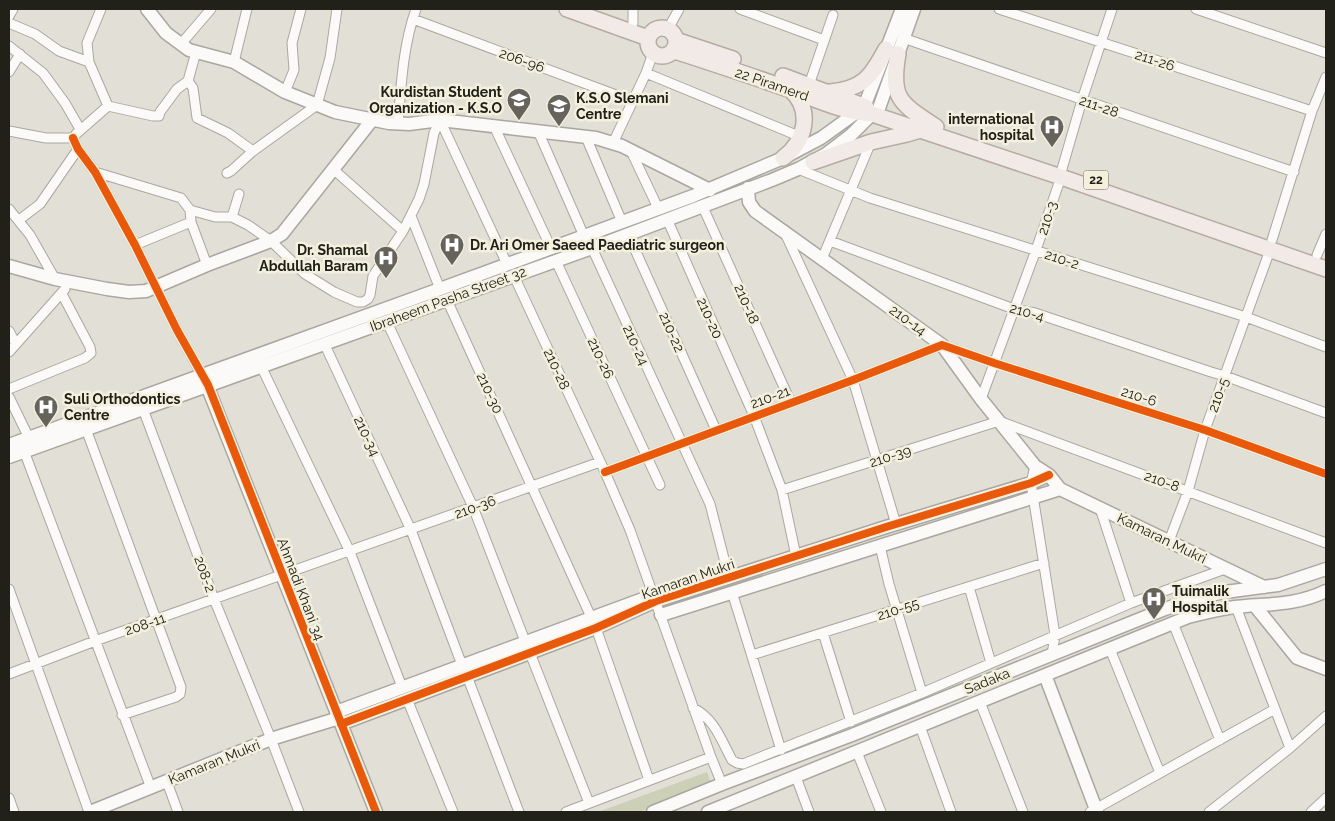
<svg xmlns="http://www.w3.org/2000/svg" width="1335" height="821" font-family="Raleway,sans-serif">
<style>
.green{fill:#cbd0b6}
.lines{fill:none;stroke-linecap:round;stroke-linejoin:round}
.street-casing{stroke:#a9a7a0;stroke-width:11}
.secondary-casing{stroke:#a9a7a0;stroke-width:15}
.primary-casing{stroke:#b7aaa2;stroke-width:18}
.street{stroke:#fbfaf9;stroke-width:9}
.secondary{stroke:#fbfaf9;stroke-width:12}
.primary{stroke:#f1eae7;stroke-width:15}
.cycleway-casing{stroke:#f4f0de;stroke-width:11}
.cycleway{stroke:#e8590c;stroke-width:8}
.labels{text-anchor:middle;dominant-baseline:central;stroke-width:5;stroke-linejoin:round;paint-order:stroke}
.shield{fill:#f4f0de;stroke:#605e54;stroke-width:1}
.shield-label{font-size:12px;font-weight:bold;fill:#212019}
.street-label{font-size:14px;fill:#212019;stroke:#f4f0de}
.poi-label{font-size:14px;font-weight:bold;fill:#212019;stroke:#f4f0de;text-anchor:start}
</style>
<rect width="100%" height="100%" fill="#e2e0d6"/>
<path class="green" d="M707 772 711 783 639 812H598Z"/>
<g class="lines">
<defs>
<path id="street" d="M101 9 87 43 89 62 108 106
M740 9 824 40
M999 9 1312 111
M1196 9 1326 53
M9 16 13 9
M413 19 632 101
M9 23 35 34 59 51 89 62
M633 23V9
M668 29 679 9
M903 38 1294 172
M181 44 211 9
M9 46 43 73 65 103 80 129
M234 62 247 9
M9 72 20 54
M646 73 801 137
M188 81 196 52
M809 85 833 15
M285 92 294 70 292 43 301 9
M108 106 153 116H159L160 112 177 89 188 81 193 88 197 118 228 133 253 151
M440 120 507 264
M398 124C401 86 403 45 416 9
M494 126 551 248
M9 131 46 138H73
M538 131 584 236
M76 134 108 106
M586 137 622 222
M73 138 78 149 95 172 135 245 177 330 202 375
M613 143 646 73 653 53
M631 151 658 208
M333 169 403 231
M798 169 870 198 1246 317 1326 347
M1062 169 1082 100 1112 9
M95 172 181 198 190 210 191 222 207 265
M227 173 231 171 253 151 317 105 330 58 337 9
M702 205 791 403
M9 209 30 235 55 279
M190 210 215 217H232L248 225 271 241 305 274 334 292 357 302H363L368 299 370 295 373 276 403 231 419 199 424 184 434 133 440 120
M411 216 440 289
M232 217 239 194
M667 219 754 416 782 490 796 556
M19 220 40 204 78 149
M785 233 853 380 896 524
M628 234 716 430
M1272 240 1312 111 1326 77
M830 241 1014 309 1035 313 1211 372 1225 376 1326 413
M135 245 191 222
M592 248 710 504 729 578
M1317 255 1326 234
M822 259 871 142
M556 261 660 485
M514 276 605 472 630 530 711 757 722 784
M447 300 591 617
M387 322 473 507 525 641
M9 331 16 344
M324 343 411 530 462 665
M9 352 65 289
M261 366 350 552 402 687
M9 389 85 358 91 353 90 347 62 294
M9 397 29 438
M981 399 1036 250 1061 177
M143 409 214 599 271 739 299 812
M86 429 181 687 180 694 176 697 122 715
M24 451 151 788
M1035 466 1031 483 1055 635 1052 655
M605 472 853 380 942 345 994 363 1205 430 1326 474
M782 490 999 421 1326 543
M1100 508 1131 603
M1169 541 1188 491 1205 430 1270 250
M880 546 889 584 922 693
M969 587 991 663
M9 589 89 812
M732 592 781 750
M1236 607 1290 748
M1173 623 1220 740
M596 628 649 780
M823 633 851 722
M1110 649 1160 773
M530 653 589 803
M752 655 1044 563
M9 674 95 641 600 462
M467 676 519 812
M407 699 453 812
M980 702 1023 812
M693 708C715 719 721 740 732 760L737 763 743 764 922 693 1131 603 1225 569
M920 726 951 812
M857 752 881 812
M796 777 809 812
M167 782 178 812
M9 798 14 812
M566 812 711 757
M1090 812 1275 709
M1209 812 1290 748 1326 716
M1311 812 1326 798"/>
<path id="secondary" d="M147 9 166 33 189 50 234 62 285 92 335 112 389 123 409 124 440 120 596 138 622 146 710 190
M748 188 749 202 755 211 942 345 981 399 1035 466 1049 475 1060 489 1264 587
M9 266 55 279 107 289 129 292 146 291 207 265 271 241 282 234 372 120
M204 378 376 812
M9 445 440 289 693 196 783 158 821 138 864 107 902 9
M9 457 592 248 772 180 798 169 826 154 851 135 872 114 878 111 914 9
M1255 606 1297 658 1326 669
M661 615 1060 489
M1045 675 1097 812
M336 712 643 599
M341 724 596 628 656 601 886 527 1031 483 1049 475
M90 812 271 739 339 718
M653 812 722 784 852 735 1165 609 1200 597 1225 592 1278 585 1326 569
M708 812 1188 617C1207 612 1227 607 1246 606 1275 604 1299 604 1326 591"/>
<path id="primary" d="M567 9 648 38
M648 42a14 14 0 1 1 28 0a14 14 0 1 1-28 0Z
M676 40 733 59
M673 52H678C715 64 752 76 788 89 816 99 842 112 872 114L1061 177 1326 269
M898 54C890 99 900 103 936 127
M783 76 866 107
M830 92C863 89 871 77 886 49
M783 158C806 141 813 110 790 89
M813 162 871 142 907 134 920 130"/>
</defs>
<use href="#street" class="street-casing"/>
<use href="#secondary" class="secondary-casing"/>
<use href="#primary" class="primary-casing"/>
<use href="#street" class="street"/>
<use href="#secondary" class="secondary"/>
<use href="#primary" class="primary"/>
<defs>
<path id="cycleway" d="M73 138 78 149 95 172 135 245 177 330 208 385 376 812
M605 472 853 380 942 345 994 363 1205 430 1326 474
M341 724 596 628 656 601 886 527 1031 483 1049 475"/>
</defs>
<use href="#cycleway" class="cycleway-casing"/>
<use href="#cycleway" class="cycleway"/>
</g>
<defs>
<symbol id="university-pin" viewBox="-11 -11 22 30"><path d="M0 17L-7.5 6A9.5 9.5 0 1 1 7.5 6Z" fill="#65635b" stroke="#f4f0de"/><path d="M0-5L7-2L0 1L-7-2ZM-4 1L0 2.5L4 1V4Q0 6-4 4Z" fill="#fff"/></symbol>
<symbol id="hospital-pin" viewBox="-11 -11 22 30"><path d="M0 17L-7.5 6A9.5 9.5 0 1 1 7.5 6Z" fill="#65635b" stroke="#f4f0de"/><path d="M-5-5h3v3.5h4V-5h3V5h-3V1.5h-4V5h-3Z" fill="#fff"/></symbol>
</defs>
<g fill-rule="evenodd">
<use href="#university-pin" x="505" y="86" width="28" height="38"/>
<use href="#university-pin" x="545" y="92" width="28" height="38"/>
<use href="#hospital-pin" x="1038" y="113" width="28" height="38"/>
<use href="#hospital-pin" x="438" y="231" width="28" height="38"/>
<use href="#hospital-pin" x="372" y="244" width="28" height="38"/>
<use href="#hospital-pin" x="32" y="393" width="28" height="38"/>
<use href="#hospital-pin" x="1140" y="585" width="28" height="38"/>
</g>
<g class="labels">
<rect class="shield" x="1083.5" y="170.5" width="25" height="19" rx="4"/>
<g class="shield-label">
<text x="1096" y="180">22</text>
</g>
<g class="street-label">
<text transform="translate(522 60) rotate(20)">206-96</text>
<text transform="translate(1155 60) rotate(18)">211-26</text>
<text transform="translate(772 84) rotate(19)">22 Piramerd</text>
<text transform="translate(1099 106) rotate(19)">211-28</text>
<text transform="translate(1047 218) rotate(-72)">210-3</text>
<text transform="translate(1062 259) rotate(18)">210-2</text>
<text transform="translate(448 299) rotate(-20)">Ibraheem Pasha Street 32</text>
<text transform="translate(747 304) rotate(66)">210-18</text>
<text transform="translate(1027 312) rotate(16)">210-4</text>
<text transform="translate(710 318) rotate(66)">210-20</text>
<text transform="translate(908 320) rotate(36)">210-14</text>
<text transform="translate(672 332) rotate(66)">210-22</text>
<text transform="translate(636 345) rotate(65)">210-24</text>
<text transform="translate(601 358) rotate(65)">210-26</text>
<text transform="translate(557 369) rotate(65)">210-28</text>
<text transform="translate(490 393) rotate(65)">210-30</text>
<text transform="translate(1218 395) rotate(-70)">210-5</text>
<text transform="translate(1139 396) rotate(18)">210-6</text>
<text transform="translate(770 397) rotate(-20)">210-21</text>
<text transform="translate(367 436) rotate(65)">210-34</text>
<text transform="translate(890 456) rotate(-18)">210-39</text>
<text transform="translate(1162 481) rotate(20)">210-8</text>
<text transform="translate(475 507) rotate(-20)">210-36</text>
<text transform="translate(1162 538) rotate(26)">Kamaran Mukri</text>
<text transform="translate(205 574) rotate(70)">208-2</text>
<text transform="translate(688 579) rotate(-19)">Kamaran Mukri</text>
<text transform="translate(301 589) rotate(69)">Ahmadi Khani 34</text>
<text transform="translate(898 609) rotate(-18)">210-55</text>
<text transform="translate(145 624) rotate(-19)">208-11</text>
<text transform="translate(987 681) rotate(-22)">Sadaka</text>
<text transform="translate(214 762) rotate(-22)">Kamaran Mukri</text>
</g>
<g class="poi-label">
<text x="502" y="92" text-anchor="end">Kurdistan Student<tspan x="502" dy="16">Organization - K.S.O</tspan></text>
<text x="576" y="98">K.S.O Slemani<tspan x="576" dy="16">Centre</tspan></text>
<text x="1034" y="119" text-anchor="end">international<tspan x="1034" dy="16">hospital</tspan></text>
<text x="470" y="245">Dr. Ari Omer Saeed Paediatric surgeon</text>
<text x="368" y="250" text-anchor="end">Dr. Shamal<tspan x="368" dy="16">Abdullah Baram</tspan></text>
<text x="64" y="399">Suli Orthodontics<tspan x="64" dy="16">Centre</tspan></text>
<text x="1172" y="591">Tuimalik<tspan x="1172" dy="16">Hospital</tspan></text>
</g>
</g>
<rect width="1335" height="821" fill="none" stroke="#212019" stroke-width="20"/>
</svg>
